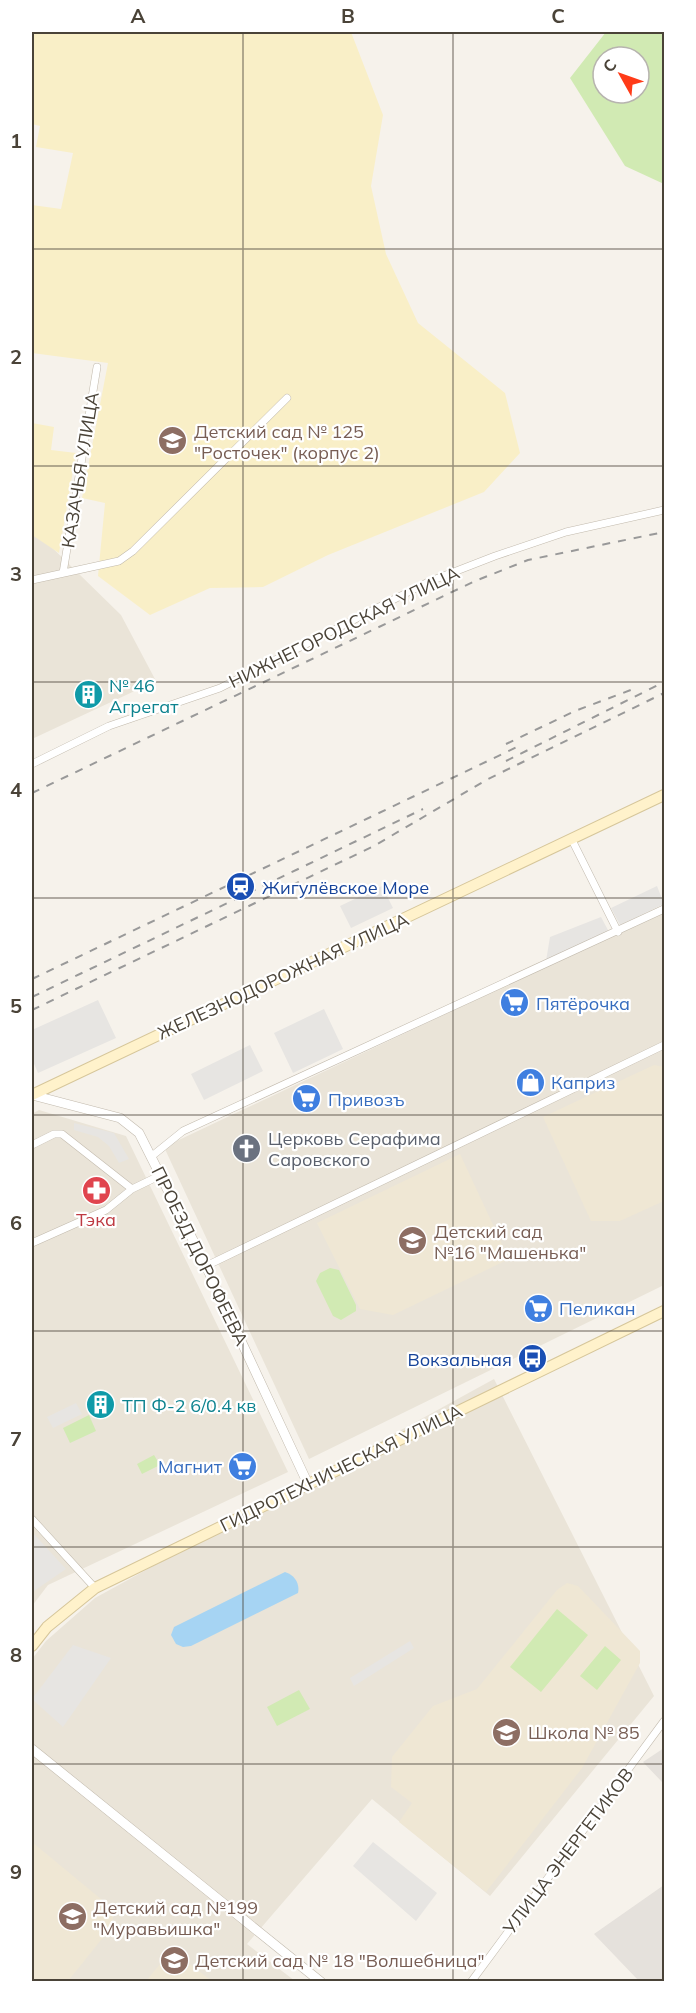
<svg xmlns="http://www.w3.org/2000/svg" width="696" height="2013" font-family="Mulish,sans-serif">
<style>
.residential{fill:#eae4d8}
.industrial{fill:#e5e1dc}
.education{fill:#efe7d4}
.green{fill:#d1eab3;fill-rule:evenodd}
.sand{fill:#f9efc7}
.parking{fill:#e7e5e2}
.water{fill:#a6d4f3}
.lines{fill:none;stroke-linecap:round;stroke-linejoin:round}
.minor-casing{stroke:#c2baad;stroke-width:8}
.tertiary-casing{stroke:#c2baad;stroke-width:10}
.secondary-casing{stroke:#d6c69a;stroke-width:12}
.minor{stroke:#fff;stroke-width:7}
.tertiary{stroke:#fff;stroke-width:9}
.secondary{stroke:#fff2cb;stroke-width:10}
.rail{stroke:#999;stroke-width:2;stroke-dasharray:8 8;stroke-linecap:butt}
.grid{fill:none;stroke:#4a4338;stroke-width:1.5;stroke-opacity:0.55}
.labels{text-anchor:middle;dominant-baseline:central;stroke-width:4.5;stroke-linejoin:round;paint-order:stroke}
.education-label{font-size:18px;fill:#785e54;stroke:#fff;text-anchor:start}
.street-label{font-size:18px;fill:#4a4338;stroke:#fff}
.culture-label{font-size:18px;fill:#0d838f;stroke:#fff;text-anchor:start}
.transit-label{font-size:18px;fill:#164399;stroke:#fff;text-anchor:start}
.shop-label{font-size:18px;fill:#366cbe;stroke:#fff;text-anchor:start}
.worship-label{font-size:18px;fill:#5b616d;stroke:#fff;text-anchor:start}
.health-label{font-size:18px;fill:#be3a42;stroke:#fff}
.neatline{fill:none;stroke:#4a4338;stroke-width:2}
.grid-label{font-size:20px;text-anchor:middle;font-weight:bold;fill:#4a4338}
</style>
<rect width="100%" height="100%" fill="#f6f2eb"/>
<path class="residential" d="M32 528 121 615 156 681 32 739Z
M664 911V1285L309 1459 164 1147Z
M39 1110 126 1136 288 1472 48 1585 32 1606V1114Z
M494 1379 654 1696 490 1896 372 1799 247 1944 295 1981H32V1659L46 1641 95 1598Z"/>
<path class="industrial" d="M664 1748V1783H663L643 1762Z
M664 1885V1981H639L594 1934Z"/>
<path class="education" d="M654 1065 664 1067V1201L620 1221H591L543 1117Z
M460 1154 509 1259 393 1315 360 1309 317 1223Z
M567 1583 578 1586 640 1651V1663L582 1768 486 1892 399 1822 412 1803 391 1787 392 1757 433 1706 477 1689 557 1590Z
M32 1842 113 1909V1925L68 1981H32Z
M172 1950 196 1969 212 1981H146Z"/>
<path class="green" d="M606 32H664V184L625 166 570 78ZM603 57H639V93H603Z
M330 1268 339 1270 356 1305V1311L341 1320 333 1316 316 1281 320 1273Z
M89 1415 96 1431 70 1443 63 1428Z
M154 1455 160 1465 142 1474 137 1464Z
M557 1609 588 1635 541 1692 510 1667Z
M605 1646 621 1660 597 1690 580 1676Z
M299 1690 310 1709 277 1726 267 1707Z"/>
<path class="sand" d="M32 32H351L383 115 371 186 386 254 418 323 505 393 520 453 484 492 328 555 263 587 210 588 150 615 98 576 105 503 82 498 108 363 32 353V205L61 209 73 153 36 147 40 126 32 124Z
M32 423 54 427 51 450 76 453 59 553 32 535Z"/>
<path class="parking" d="M382 886 393 908 351 928 340 906Z
M657 886 664 904 620 925 611 908Z
M601 917 609 932 546 961 550 937Z
M98 1000 116 1038 38 1073 32 1059V1030Z
M324 1009 343 1049 293 1073 274 1033Z
M250 1045 263 1071 204 1100 191 1074Z
M74 1123 114 1133 129 1159 119 1163 109 1146 98 1137 74 1130Z
M76 1403 82 1414 53 1428 47 1417Z
M32 1532 66 1569 34 1591 32 1590Z
M410 1641 414 1648 354 1686 350 1678Z
M73 1645 111 1658 63 1727 32 1699Z
M373 1842 437 1893 416 1921 353 1866Z"/>
<path class="water" d="M285 1572C295 1575 300 1584 298 1593L191 1646 183 1647 176 1644 171 1635 174 1627Z"/>
<g class="lines">
<defs>
<path id="minor" d="M63 573 97 367
M32 580 119 561 133 551 287 398
M32 764 109 726 220 688 428 582 495 556 566 532 664 510
M572 840 618 932
M32 1145 54 1134H62L132 1189
M152 1156 183 1131 664 909
M32 1243 106 1210 132 1189 161 1175
M206 1266 664 1045
M32 1519 95 1588
M471 1982 664 1721"/>
<path id="tertiary" d="M32 1095 120 1118 139 1133 206 1266 308 1484
M32 1749 321 1982"/>
<path id="secondary" d="M32 1095 664 795
M32 1646 47 1627 95 1588 664 1311"/>
</defs>
<use href="#minor" class="minor-casing"/>
<use href="#tertiary" class="tertiary-casing"/>
<use href="#secondary" class="secondary-casing"/>
<use href="#minor" class="minor"/>
<use href="#tertiary" class="tertiary"/>
<use href="#secondary" class="secondary"/>
<path class="rail" d="M506 744 575 711 636 688
M506 761 664 682
M32 793 475 581 528 560 664 532
M32 979 519 746
M32 997 423 809
M32 1010 374 846 488 779 664 693"/>
</g>
<path class="grid" d="M243 32V1982M453 32V1982M32 249H664M32 466H664M32 682H664M32 898H664M32 1115H664M32 1331H664M32 1547H664M32 1764H664"/>
<defs>
<symbol id="school-disc" viewBox="-11 -11 22 22"><circle r="9.5" fill="#8d6e63" stroke="#fff"/><path d="M0-5L7-2L0 1L-7-2ZM-4 1L0 2.5L4 1V4Q0 6-4 4Z" fill="#fff"/></symbol>
<symbol id="building-disc" viewBox="-11 -11 22 22"><circle r="9.5" fill="#0f9aa8" stroke="#fff"/><path d="M-4-6H4V6H1V3H-1V6H-4ZM-2.5-4.3h1.7v1.8h-1.7ZM.8-4.3h1.7v1.8H.8ZM-2.5-1h1.7V.8h-1.7ZM.8-1h1.7V.8H.8Z" fill="#fff"/></symbol>
<symbol id="station-disc" viewBox="-11 -11 22 22"><circle r="9.5" fill="#1a4fb4" stroke="#fff"/><path d="M-3-6H3Q5-6 5-4V2Q5 4 3 4L4.5 6H3L1.5 4h-3L-3 6H-4.5L-3 4Q-5 4-5 2V-4Q-5-6-3-6ZM-3.5-4v3h7v-3ZM-3.5 1v1.5H-2V1ZM2 1v1.5H3.5V1Z" fill="#fff"/></symbol>
<symbol id="supermarket-disc" viewBox="-11 -11 22 22"><circle r="9.5" fill="#3f7fe0" stroke="#fff"/><path d="M-6-5.5h2.5l.6 2H6L4.5 2H-2.5L-4.4-4H-6ZM-1.5 3.2a1.3 1.3 0 1 0 .1 0ZM3 3.2a1.3 1.3 0 1 0 .1 0Z" fill="#fff"/></symbol>
<symbol id="shop-disc" viewBox="-11 -11 22 22"><circle r="9.5" fill="#3f7fe0" stroke="#fff"/><path d="M-5-2.5h2.3a2.7 3.5 0 0 1 5.4 0H5L5.5 6h-11ZM-1.5-2.5h3a1.5 2.3 0 0 0-3 0Z" fill="#fff"/></symbol>
<symbol id="church-disc" viewBox="-11 -11 22 22"><circle r="9.5" fill="#6b7280" stroke="#fff"/><path d="M-1.2-6h2.4v3.5h3.3v2.4h-3.3V6h-2.4V-.1h-3.3v-2.4h3.3Z" fill="#fff"/></symbol>
<symbol id="pharmacy-disc" viewBox="-11 -11 22 22"><circle r="9.5" fill="#e0444e" stroke="#fff"/><path d="M-2-6h4v4h4v4h-4v4h-4v-4h-4v-4h4Z" fill="#fff"/></symbol>
<symbol id="bus-disc" viewBox="-11 -11 22 22"><circle r="9.5" fill="#1a4fb4" stroke="#fff"/><path d="M-5-6H5V4H4V6H2V4H-2V6H-4V4H-5ZM-3.5-4V0h7V-4ZM-3.5 1.2v1.5H-2V1.2ZM2 1.2v1.5H3.5V1.2Z" fill="#fff"/></symbol>
</defs>
<g fill-rule="evenodd">
<use href="#school-disc" x="156" y="424" width="33" height="33"/>
<use href="#building-disc" x="72" y="678" width="33" height="33"/>
<use href="#station-disc" x="224" y="870" width="33" height="33"/>
<use href="#supermarket-disc" x="498" y="986" width="33" height="33"/>
<use href="#shop-disc" x="514" y="1066" width="33" height="33"/>
<use href="#supermarket-disc" x="290" y="1082" width="33" height="33"/>
<use href="#church-disc" x="230" y="1132" width="33" height="33"/>
<use href="#pharmacy-disc" x="80" y="1174" width="33" height="33"/>
<use href="#school-disc" x="396" y="1224" width="33" height="33"/>
<use href="#supermarket-disc" x="522" y="1292" width="33" height="33"/>
<use href="#bus-disc" x="516" y="1342" width="33" height="33"/>
<use href="#building-disc" x="84" y="1388" width="33" height="33"/>
<use href="#supermarket-disc" x="226" y="1450" width="33" height="33"/>
<use href="#school-disc" x="490" y="1716" width="33" height="33"/>
<use href="#school-disc" x="56" y="1900" width="33" height="33"/>
<use href="#school-disc" x="158" y="1944" width="33" height="33"/>
</g>
<g class="labels">
<g class="education-label">
<text x="194" y="431">Детский сад № 125<tspan x="194" dy="21">"Росточек" (корпус 2)</tspan></text>
<text x="434" y="1231">Детский сад<tspan x="434" dy="21">№16 "Машенька"</tspan></text>
<text x="528" y="1732">Школа № 85</text>
<text x="93" y="1907">Детский сад №199<tspan x="93" dy="21">"Муравьишка"</tspan></text>
<text x="195" y="1960">Детский сад № 18 "Волшебница"</text>
</g>
<g class="street-label">
<text transform="translate(80 470) rotate(-81)">КАЗАЧЬЯ УЛИЦА</text>
<text transform="translate(344 627) rotate(-26)">НИЖНЕГОРОДСКАЯ УЛИЦА</text>
<text transform="translate(283 976) rotate(-25)">ЖЕЛЕЗНОДОРОЖНАЯ УЛИЦА</text>
<text transform="translate(200 1256) rotate(64)">ПРОЕЗД ДОРОФЕЕВА</text>
<text transform="translate(341 1468) rotate(-26)">ГИДРОТЕХНИЧЕСКАЯ УЛИЦА</text>
<text transform="translate(568 1851) rotate(-53)">УЛИЦА ЭНЕРГЕТИКОВ</text>
</g>
<g class="culture-label">
<text x="109" y="685">№ 46<tspan x="109" dy="21">Агрегат</tspan></text>
<text x="122" y="1405">ТП Ф-2 6/0.4 кв</text>
</g>
<g class="transit-label">
<text x="262" y="887">Жигулёвское Море</text>
<text x="512" y="1359" text-anchor="end">Вокзальная</text>
</g>
<g class="shop-label">
<text x="536" y="1003">Пятёрочка</text>
<text x="551" y="1082">Каприз</text>
<text x="328" y="1099">Привозъ</text>
<text x="559" y="1308">Пеликан</text>
<text x="222" y="1466" text-anchor="end">Магнит</text>
</g>
<g class="worship-label">
<text x="268" y="1138">Церковь Серафима<tspan x="268" dy="21">Саровского</tspan></text>
</g>
<g class="health-label">
<text x="96" y="1219">Тэка</text>
</g>
</g>
<rect width="696" height="2013" fill="none" stroke="#ffffff" stroke-width="66"/>
<g transform="translate(621 75) rotate(310)"><circle r="28" fill="#ffffff" stroke="#b7b4af" stroke-width="1.5"/>
<path d="M0-4.5L10 22L0 15L-10 22Z" fill="#ff3b18"/>
<text y="-9" font-size="16" font-weight="bold" text-anchor="middle" fill="#4a4338">С</text>
</g>
<rect x="33" y="33" width="630" height="1947" class="neatline"/>
<g class="grid-label">
<text x="138" y="23">A</text>
<text x="348" y="23">B</text>
<text x="558" y="23">C</text>
<text x="16" y="148">1</text>
<text x="16" y="364">2</text>
<text x="16" y="581">3</text>
<text x="16" y="797">4</text>
<text x="16" y="1013">5</text>
<text x="16" y="1230">6</text>
<text x="16" y="1446">7</text>
<text x="16" y="1662">8</text>
<text x="16" y="1879">9</text>
</g>
</svg>
